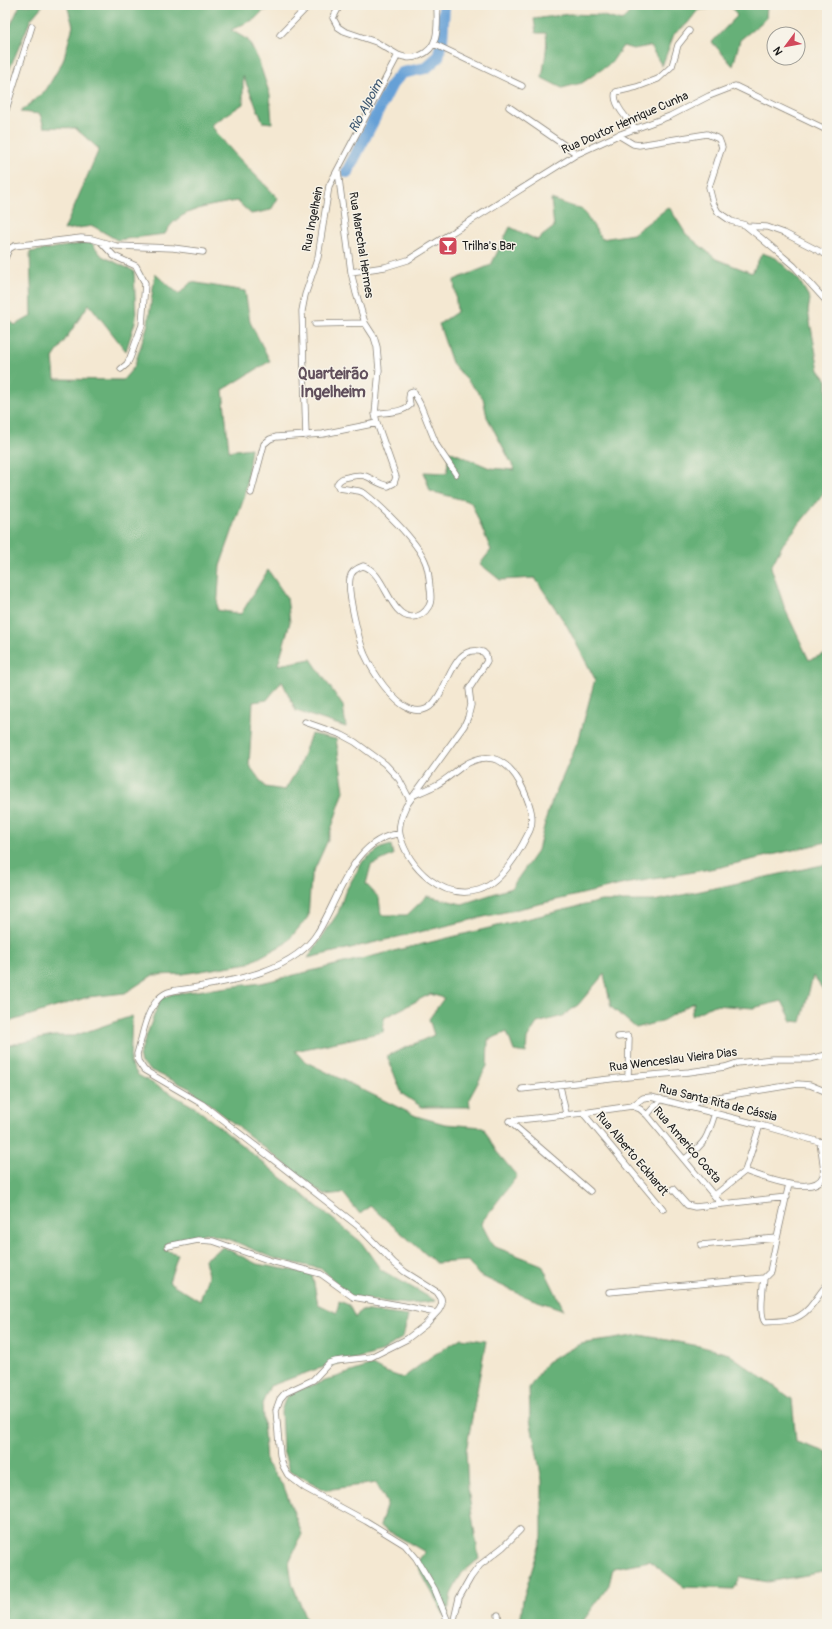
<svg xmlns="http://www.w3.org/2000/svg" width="832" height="1629" font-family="Pangolin,sans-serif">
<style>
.forest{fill:#66b078;stroke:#41664a}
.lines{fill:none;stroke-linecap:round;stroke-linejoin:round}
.river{stroke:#66a0d6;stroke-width:12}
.street-casing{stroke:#888277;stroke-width:7}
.street{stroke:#fff;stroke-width:5.5}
.labels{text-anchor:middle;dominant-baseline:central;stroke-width:3;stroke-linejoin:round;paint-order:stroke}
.street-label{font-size:12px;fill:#1c1c1c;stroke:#f7f3e8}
.poi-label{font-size:12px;fill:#1c1c1c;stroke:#f7f3e8;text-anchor:start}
.water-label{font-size:13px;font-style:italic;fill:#3d5770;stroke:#f7f3e8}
.district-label{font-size:16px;font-weight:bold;fill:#604f5b;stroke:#f7f3e8}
</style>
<rect width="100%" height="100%" fill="#f7f3e8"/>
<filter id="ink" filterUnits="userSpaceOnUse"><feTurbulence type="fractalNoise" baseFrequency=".025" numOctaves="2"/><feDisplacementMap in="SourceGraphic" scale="8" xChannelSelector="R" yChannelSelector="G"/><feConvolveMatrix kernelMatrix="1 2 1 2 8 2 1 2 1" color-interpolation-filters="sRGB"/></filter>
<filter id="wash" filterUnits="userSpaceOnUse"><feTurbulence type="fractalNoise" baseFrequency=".012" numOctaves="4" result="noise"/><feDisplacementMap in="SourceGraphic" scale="16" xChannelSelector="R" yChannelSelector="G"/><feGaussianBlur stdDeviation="0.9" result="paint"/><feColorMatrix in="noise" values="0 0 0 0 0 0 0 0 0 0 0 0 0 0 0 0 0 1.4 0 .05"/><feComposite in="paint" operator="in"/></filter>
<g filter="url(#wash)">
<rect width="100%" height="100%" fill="#f4e8d2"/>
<path class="forest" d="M20 5H43L31 19 6 77 5 37Z
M67 5H285L263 11 255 19 231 30 248 40 258 59 270 95 272 123 263 122 243 76V104L211 125C230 152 255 174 278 198L271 210 251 214 237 201C211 206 178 208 165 234L117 240 93 226 64 230 99 149 75 128 44 127 40 114 20 112 46 90 63 61 73 26Z
M636 5H735L737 6 742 5H767L766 19 740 40 733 66 712 42 737 16 731 6 698 10 687 24 674 34 662 66 650 46 633 49 623 46 611 63 582 83 562 88 542 78C544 63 548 48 546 33H536L534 19 569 14 599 15 622 21Z
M551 199 583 210 602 239 633 234 669 207 686 234 716 259 752 273 762 253 776 258 799 280 810 299 808 311 819 370 827 380V486L821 497 783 544 771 567 785 609 809 660 827 653V842L721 867 625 884 308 958 338 913 345 892 363 861 381 848 391 845 393 855 371 865 366 884 379 898 381 915H407L427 896 462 904 511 888 538 850 548 811 579 739 595 679 567 626 535 578 500 580 480 564 491 550 471 502 430 491 424 472 447 473 449 451 490 468 515 470 487 417 483 398 452 363 439 324 457 312 454 280 491 265 510 227 537 240 554 227Z
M91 242 102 256 134 271 136 319 126 351 89 304 53 358 55 379 123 380 134 367 148 324 155 274 179 294 191 282 245 291 250 322 270 361 223 390 229 451 251 448 245 495 220 566 217 610 241 614 268 570 287 598 290 622 278 665 311 659 343 706 346 727 296 711 282 681 267 700 253 702 249 765 265 787 285 790 299 767 311 734 336 739 344 791 327 842 311 877 308 917 286 943 249 963 183 974 153 975 125 993 88 997 5 1023V317L15 325 32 316 30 252Z
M827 864V995L813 976 801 1022 792 1021 782 1001 753 1008 714 1005 691 1016 694 1002 662 1021 636 1028 611 1007 604 974 578 1005 563 1016 537 1023 527 1039 526 1053 514 1051 507 1032 488 1040 487 1066 469 1099 470 1107H422L402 1094 387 1056 434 1035 429 1019 444 998 430 994 384 1018 383 1032 295 1051 304 1061 416 1116 445 1124 483 1127 496 1151 517 1176 481 1223 493 1246 542 1265 564 1310 526 1297 479 1275 468 1261 436 1263 370 1206 360 1214 343 1193 324 1195 189 1088 150 1070 141 1063 139 1056 160 999 172 994 261 983 601 901H654Z
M132 1016 130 1063 138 1075 196 1108 361 1242 381 1270 436 1301 407 1304 352 1298 322 1269 276 1259 231 1240 206 1233 167 1243 164 1250 178 1254 169 1282 200 1301 208 1276 205 1259 223 1247 257 1264 312 1274 318 1304 337 1313 339 1301 349 1305 355 1318 361 1310 408 1316 403 1337 381 1352 314 1370 270 1386 262 1404 266 1463 284 1487 302 1534 289 1562 292 1583 308 1624H5V1046L53 1036H74Z
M640 1335 699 1346 729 1354 792 1399 796 1442 827 1452V1577L823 1572 768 1582 741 1577 734 1589 684 1587 649 1561 613 1568 609 1585 581 1624H520L523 1599 542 1537V1480L530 1419 529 1388 547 1362 580 1344Z
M461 1338 486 1341 466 1451 468 1490 479 1559 462 1573 451 1594 447 1620 416 1563 425 1552 380 1526 387 1503 376 1483 325 1490 289 1470 283 1450 281 1411 286 1397 301 1389 372 1365 383 1371 403 1378 432 1356Z"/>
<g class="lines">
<path class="river" d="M347 172 392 84 402 73 426 68 438 57 442 41 444 5"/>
</g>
</g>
<g filter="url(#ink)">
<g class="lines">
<defs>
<path id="street" d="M340 5 333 18 338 27 344 31 376 42 398 55
M280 35 309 5
M434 44 522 86
M509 107 577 154
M5 113 32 26
M636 129C629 122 611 102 616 92L637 87 658 79 672 66 678 45 689 31
M618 135 633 144 639 145 707 134 719 139 722 147 709 187 713 203 718 212 731 221 745 225 761 238 794 266 827 302
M338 171 351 272 356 293 365 323 374 337 377 347 379 370 375 414 377 423 396 477 394 483 388 486C370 482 370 471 348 477 343 478 340 479 337 484L339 488 359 491 364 493C382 507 416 540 425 561 429 570 429 579 430 588 431 594 432 601 429 606 425 613 420 617 412 617 389 617 385 571 363 566 357 568 351 571 350 578 347 593 359 641 365 655 373 672 392 702 410 709 450 723 443 639 483 652L486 655 487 661 469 689 471 705 468 717 464 726 406 806C402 814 398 827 400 835 408 868 443 901 479 890 501 883 518 854 528 834 536 820 530 805 524 791 512 764 492 747 463 766 454 772 446 780 436 785 429 789 421 792 414 795
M747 226 767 227 784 233 823 253 827 254
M101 242 114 256 136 266 145 283 142 325 130 358 127 364 121 369
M5 258 9 249 14 246 81 238 92 239 116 246 173 248 203 252
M351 272 385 267 408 260 577 154 618 135 670 116 709 96 735 86 827 130
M315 324 365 323
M375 414C386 412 402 413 410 405L409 398 410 392 413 391 420 404 437 446 456 474
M306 436 302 311 305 295 318 257 329 186 398 55C406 58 410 59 419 56 441 48 437 24 437 5
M251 493 264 444 270 439 276 437 323 434 377 423
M305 722 342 735 355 742 385 764 399 779 410 800
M399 834C353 838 339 899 318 932 295 971 233 981 192 988 176 991 166 988 155 1003 145 1017 142 1038 137 1054L138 1061 144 1070 202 1104 358 1226 394 1263 405 1272 437 1292 441 1298 442 1304 439 1310 425 1325 407 1339 371 1357 336 1361 329 1363 313 1380 285 1393 280 1399 276 1410 280 1455 283 1466 288 1475 305 1488 366 1521 405 1545 416 1558 435 1590 449 1624
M618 1037 628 1036 629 1038 628 1077
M560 1086 566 1114
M522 1089 628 1077 689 1072 725 1067 737 1063 773 1059H809L827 1055
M632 1106 640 1109 647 1115 721 1204
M689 1107 701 1100 798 1084 810 1085 827 1092
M583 1113 663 1209
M647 1115 661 1099
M509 1121 583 1113 632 1106 643 1098 651 1097 760 1125 820 1142 827 1141
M509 1121 590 1191
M685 1159C706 1142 707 1139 715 1113
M745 1171C760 1176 815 1198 823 1176 825 1168 821 1150 820 1142
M673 1189 687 1205 695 1207 787 1197
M715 1195 745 1171 760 1125
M701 1245 777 1238
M168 1246 198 1240 213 1241 271 1261 321 1274 353 1297 404 1306 436 1313
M764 1278C763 1287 759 1316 765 1322 787 1321 800 1322 814 1302 818 1297 822 1290 827 1285
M609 1292 764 1278 770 1272 777 1238 789 1184
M498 1615 499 1624
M453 1624 459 1598 471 1577 480 1565 503 1547 520 1530"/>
</defs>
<use href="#street" class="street-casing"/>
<use href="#street" class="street"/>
</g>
</g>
<defs>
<symbol id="bar-square" viewBox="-11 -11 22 22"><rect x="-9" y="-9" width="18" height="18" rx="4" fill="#d1495b" stroke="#f7f3e8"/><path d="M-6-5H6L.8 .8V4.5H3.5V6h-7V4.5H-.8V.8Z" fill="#fff"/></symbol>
</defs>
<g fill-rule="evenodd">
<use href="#bar-square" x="437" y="235" width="22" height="22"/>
</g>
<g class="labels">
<g class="street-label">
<text transform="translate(625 123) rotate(-24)">Rua Doutor Henrique Cunha</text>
<text transform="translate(313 219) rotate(-79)">Rua Ingelhein</text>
<text transform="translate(361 245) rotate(81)">Rua Marechal Hermes</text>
<text transform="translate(673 1060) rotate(-7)">Rua Wenceslau Vieira Dias</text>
<text transform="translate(718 1103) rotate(14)">Rua Santa Rita de Cássia</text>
<text transform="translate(687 1145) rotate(49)">Rua Americo Costa</text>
<text transform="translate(632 1154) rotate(50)">Rua Alberto Eckhardt</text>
</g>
<g class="poi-label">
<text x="462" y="246">Trilha's Bar</text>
</g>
<g class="water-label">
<text transform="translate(366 106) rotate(-62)">Rio Alpoim</text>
</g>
<g class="district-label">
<text x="333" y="374">Quarteirão<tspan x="333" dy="18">Ingelheim</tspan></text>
</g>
</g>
<rect width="832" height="1629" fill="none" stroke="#f7f3e8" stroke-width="20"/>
<g transform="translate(786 46) rotate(238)"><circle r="19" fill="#f7f3e8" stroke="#9f9d96"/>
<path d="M0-3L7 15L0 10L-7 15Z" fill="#d1495b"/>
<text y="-6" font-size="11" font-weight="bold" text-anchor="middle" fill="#1c1c1c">N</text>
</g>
</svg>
